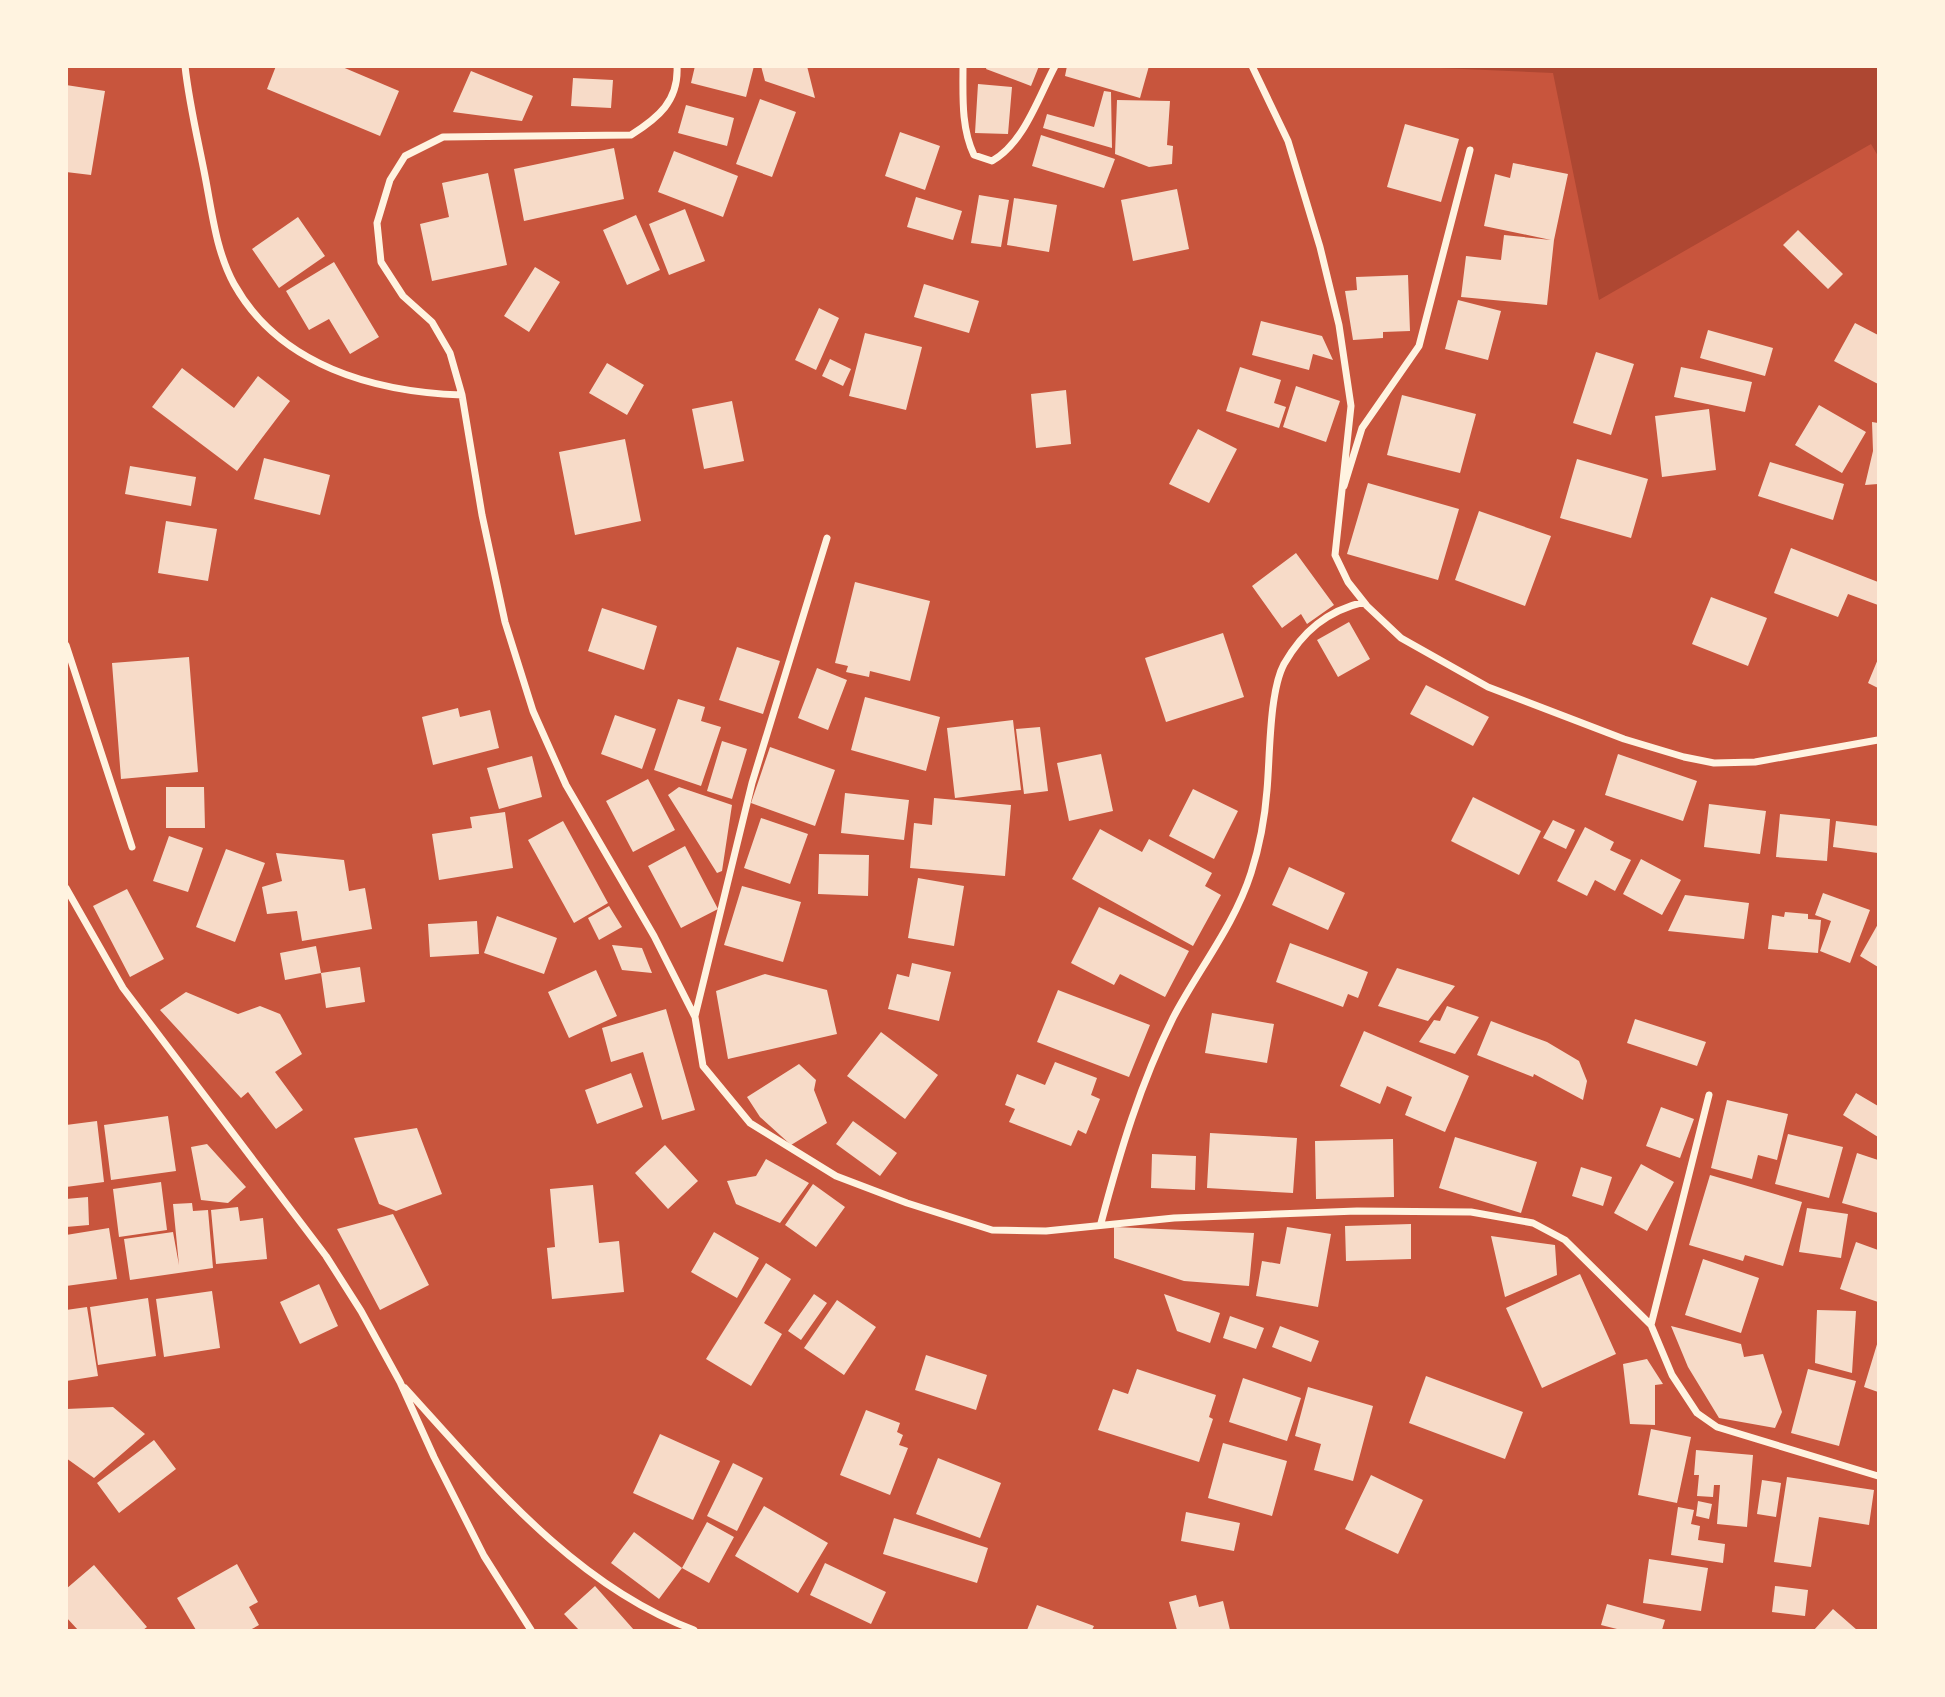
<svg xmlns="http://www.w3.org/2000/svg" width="1945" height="1697" font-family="'Space Grotesk',sans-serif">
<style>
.green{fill:#ae4732}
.building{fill:#f7dbc8}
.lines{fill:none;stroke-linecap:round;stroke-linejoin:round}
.minor{stroke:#fff3e0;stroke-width:7}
</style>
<rect width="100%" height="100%" fill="#c8553d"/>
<path class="green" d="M1418 67H1878V156L1871 144 1599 300 1553 73Z"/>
<path class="building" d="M276 66H340L399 91 380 136 267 89Z
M695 66H754L746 97 691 83Z
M761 66H807L815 98 765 81Z
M987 66H1039L1031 86 986 69Z
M1067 66H1149L1140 98 1065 76Z
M471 71 533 96 522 121 453 112Z
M573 78 613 80 611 108 571 106Z
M978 84 1012 87 1008 134 975 133Z
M66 85 105 91 91 175 66 172Z
M1104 91 1111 92 1112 148 1043 128 1047 114 1094 127Z
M760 99 796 112 772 177 736 164Z
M1117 100 1170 101 1167 145 1173 146 1172 164 1149 167 1115 154Z
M686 105 734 118 727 146 678 133Z
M1405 124 1459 139 1441 202 1387 187Z
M900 132 940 146 925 190 885 176Z
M1041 135 1115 159 1104 188 1032 166Z
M614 148 624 199 524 221 514 169Z
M674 151 738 176 723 217 658 192Z
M1513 163 1568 174 1554 240 1547 305 1461 297 1466 256 1501 260 1504 235 1551 240 1484 226 1495 174 1510 178Z
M488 173 507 265 432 281 420 224 449 217 442 183Z
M1177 189 1189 249 1133 261 1121 200Z
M979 195 1009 200 1001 247 971 243Z
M916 197 962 211 953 240 907 227Z
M1014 198 1057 205 1049 252 1007 245Z
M685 209 705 261 669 275 649 224Z
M636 215 660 270 627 285 603 230Z
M298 217 325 256 279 288 252 249Z
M1798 230 1843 274 1828 289 1783 245Z
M334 262 379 337 350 354 329 319 309 330 286 291Z
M535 267 560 282 529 332 504 316Z
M1408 275 1410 331 1383 332V338L1353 340 1345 291 1357 290 1356 277Z
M924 284 979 301 969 333 914 317Z
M1458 300 1501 311 1488 360 1445 349Z
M819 308 839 318 816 370 795 360Z
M1261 321 1322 336 1333 360 1313 354 1309 370 1252 355Z
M1855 323 1878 335V384L1834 361Z
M1708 330 1773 348 1765 376 1700 358Z
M865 333 922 347 906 410 849 396Z
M1596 352 1634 364 1611 435 1573 423Z
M830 359 851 369 843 386 822 376Z
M607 363 644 385 627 415 589 393Z
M1240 367 1281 380 1274 403 1286 407 1279 428 1226 411Z
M1681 367 1752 382 1745 412 1674 397Z
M182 368 234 408 258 376 290 401 237 471 152 407Z
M1296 386 1340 401 1326 442 1283 427Z
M1066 390 1071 444 1036 448 1031 394Z
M1402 395 1476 414 1460 473 1387 455Z
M732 401 744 461 704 469 692 409Z
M1819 405 1866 432 1842 473 1795 445Z
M1709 409 1716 470 1662 477 1655 416Z
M1872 422 1878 423V484L1865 485 1873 451Z
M1198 429 1237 449 1209 503 1169 484Z
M625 439 641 521 575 535 559 452Z
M264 458 330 475 320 515 254 499Z
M1577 459 1648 479 1631 538 1560 518Z
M1770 462 1844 484 1833 520 1758 496Z
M130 466 196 477 191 506 125 494Z
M1368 483 1459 509 1438 580 1347 554Z
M1479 511 1551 536 1525 606 1455 580Z
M166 521 217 529 208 581 158 573Z
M1791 548 1878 582V605L1848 594 1838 617 1774 593Z
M1296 553 1334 605 1307 624 1301 614 1282 628 1252 586Z
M855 582 930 601 910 681 870 671 869 677 846 672 848 666 835 663Z
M1711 597 1767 618 1748 666 1692 644Z
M602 608 657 626 644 670 588 651Z
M1349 622 1370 659 1338 677 1317 640Z
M1223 633 1244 697 1166 722 1145 658Z
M737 647 780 661 763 714 719 700Z
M189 657 198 772 121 779 112 663Z
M1878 659V688L1868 683Z
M817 668 847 680 828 730 798 718Z
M1426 685 1489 717 1473 746 1410 714Z
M865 697 940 717 926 771 851 750Z
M678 699 705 707 701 721 721 727 701 786 654 770Z
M458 708 460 717 490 710 499 748 433 765 422 717Z
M615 715 656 729 642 769 601 754Z
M1013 720 1021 790 955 798 947 728Z
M1040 727 1048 791 1024 794 1016 729Z
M722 741 747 749 732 799 707 791Z
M770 747 835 770 815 826 751 803Z
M1101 754 1113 811 1069 821 1057 763Z
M1618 754 1697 781 1683 821 1605 795Z
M532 756 542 797 499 809 487 768Z
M648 779 675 830 633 852 606 801Z
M166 787H204L205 828H166Z
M679 787 732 805 722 871 717 873 668 795Z
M1193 789 1238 811 1214 859 1169 836Z
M845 793 909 800 904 840 841 833Z
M1473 797 1541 831 1519 875 1451 841Z
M934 798 1011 805 1005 876 910 868 914 823 932 825Z
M1709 804 1766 811 1760 854 1704 847Z
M505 812 513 868 439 880 432 834 472 828 470 817Z
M1780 814 1830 819 1827 861 1776 857Z
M761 818 808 834 790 884 744 868Z
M1553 820 1575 830 1566 849 1543 838Z
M563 821 608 903 574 923 528 840Z
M1836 821 1878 826V853L1833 847Z
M1585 827 1614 842 1610 850 1631 860 1615 891 1595 880 1587 896 1557 881Z
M1100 829 1142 852 1149 839 1212 873 1205 886 1221 895 1193 946 1072 879Z
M169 836 203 848 188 892 153 881Z
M685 846 718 909 681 928 648 866Z
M226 849 265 863 235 942 196 927Z
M276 853 344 860 349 891 365 888 372 929 302 941 297 911 267 914 262 887 282 881Z
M819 854 869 855 868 896 818 894Z
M1641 859 1681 880 1662 915 1623 894Z
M1289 867 1345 893 1328 930 1272 905Z
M918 878 964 886 954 946 908 938Z
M742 886 801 902 783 962 724 945Z
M127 889 164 959 130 977 93 906Z
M1823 893 1870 910 1850 963 1820 951 1831 921 1815 915Z
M1685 895 1749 903 1744 939 1668 931Z
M609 906 622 927 599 940 588 918Z
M1099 907 1189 951 1165 997 1120 974 1114 985 1071 963Z
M1785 912 1808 914V919L1821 920 1818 953 1768 949 1772 915 1784 917Z
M497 916 557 938 544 974 484 953Z
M477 921 479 954 430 957 428 924Z
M1878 924V967L1860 956Z
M1290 943 1368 972 1358 998 1348 994 1343 1007 1276 982Z
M612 945 642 948 652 973 622 970Z
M316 946 321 973 360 967 365 1002 326 1008 321 973 285 980 280 953Z
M912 963 951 972 939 1021 888 1009 897 974 909 977Z
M1397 968 1455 986 1428 1021 1378 1006Z
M596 970 617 1016 569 1038 548 992Z
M765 974 827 990 837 1034 728 1059 716 991Z
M1058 990 1150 1025 1129 1077 1037 1042Z
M186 992 238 1014 260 1006 280 1014 302 1054 275 1072 303 1110 276 1129 248 1092 241 1098 160 1010Z
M1447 1006 1479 1017 1455 1054 1419 1042 1434 1020 1440 1021Z
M666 1009 695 1110 662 1120 643 1052 611 1062 602 1028Z
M1212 1013 1274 1024 1267 1063 1205 1053Z
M1635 1019 1706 1042 1697 1066 1627 1043Z
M1491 1021 1547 1042 1579 1061 1587 1081 1583 1100 1534 1074 1533 1077 1477 1055Z
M1364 1031 1469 1076 1445 1132 1405 1115 1412 1097 1387 1086 1380 1104 1340 1086Z
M881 1032 938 1075 905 1119 847 1076Z
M1055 1062 1097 1078 1091 1095 1100 1099 1086 1134 1078 1130 1071 1146 1009 1122 1015 1109 1005 1105 1017 1074 1045 1085Z
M799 1064 816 1080 814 1090 827 1123 791 1145 760 1117 747 1097Z
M631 1073 643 1107 597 1124 585 1090Z
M1856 1093 1878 1106V1137L1843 1115Z
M1727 1100 1788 1114 1777 1160 1758 1155 1752 1179 1711 1168Z
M1661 1107 1694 1119 1680 1158 1646 1146Z
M168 1116 176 1171 111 1180 104 1125Z
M97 1121 104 1182 66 1187V1125Z
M853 1121 897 1153 880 1176 836 1144Z
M417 1128 442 1194 396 1211 379 1204 354 1138Z
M1210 1133 1297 1138 1293 1193 1207 1188Z
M1788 1134 1843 1147 1829 1198 1775 1184Z
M1455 1137 1537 1162 1521 1213 1439 1188Z
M1393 1139 1394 1197 1316 1199 1315 1141Z
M207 1144 246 1187 228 1203 201 1200 191 1147Z
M665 1145 698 1181 668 1209 635 1173Z
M1857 1153 1878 1160V1213L1842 1203Z
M1152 1154 1196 1156 1195 1190 1151 1188Z
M766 1159 809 1183 780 1223 736 1204 727 1181 756 1176Z
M1641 1164 1674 1182 1647 1231 1614 1213Z
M1581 1167 1612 1177 1603 1206 1572 1196Z
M1710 1175 1802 1202 1783 1266 1745 1255 1743 1261 1689 1245Z
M161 1182 167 1230 119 1237 113 1189Z
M813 1184 845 1207 816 1247 785 1225Z
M593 1185 599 1243 619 1241 624 1292 552 1299 547 1248 555 1247 550 1189Z
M88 1197 89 1225 66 1227V1199Z
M192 1203 193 1211 208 1210 213 1268 130 1280 124 1239 173 1232 179 1265 173 1204Z
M238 1207 240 1221 263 1218 267 1259 216 1264 211 1210Z
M1807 1208 1848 1214 1841 1258 1799 1252Z
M393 1214 429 1285 380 1310 337 1229Z
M1411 1224V1259L1346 1261 1345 1226Z
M1114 1227 1254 1233 1249 1286 1184 1281 1114 1258Z
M1287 1227 1331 1234 1318 1307 1256 1296 1262 1261 1280 1264Z
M109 1228 117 1279 66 1286V1235Z
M714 1232 759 1258 737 1298 691 1272Z
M1491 1236 1555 1245 1557 1275 1505 1297Z
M1856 1242 1878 1250V1302L1840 1289Z
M1703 1259 1759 1278 1741 1333 1685 1315Z
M766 1263 791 1279 764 1323 782 1334 751 1386 706 1359Z
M1580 1274 1616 1354 1542 1388 1506 1308Z
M319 1284 338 1326 300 1344 280 1302Z
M212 1291 220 1348 164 1357 156 1299Z
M814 1294 827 1303 801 1340 788 1331Z
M1164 1294 1220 1313 1210 1343 1177 1331Z
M148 1298 156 1356 98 1365 90 1307Z
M837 1300 876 1327 844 1375 804 1348Z
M87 1307 98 1376 66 1381V1310Z
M1817 1310 1856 1311 1852 1373 1815 1363Z
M1230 1316 1264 1328 1256 1349 1223 1338Z
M1280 1326 1319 1341 1311 1362 1272 1347Z
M1671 1326 1741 1344 1744 1357 1763 1354 1782 1412 1775 1428 1719 1418 1688 1367Z
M1878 1341V1392L1864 1387Z
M926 1355 987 1375 976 1410 915 1390Z
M1647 1359 1663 1384 1655 1385V1425L1630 1424 1623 1364Z
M1137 1369 1216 1395 1209 1417 1213 1419 1199 1462 1098 1430 1113 1389 1128 1394Z
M1808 1369 1856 1381 1839 1446 1791 1433Z
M1426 1376 1523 1412 1505 1459 1409 1423Z
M1243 1378 1301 1398 1287 1441 1229 1422Z
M1308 1387 1373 1406 1353 1481 1314 1470 1321 1444 1295 1436Z
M113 1407 145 1434 94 1478 66 1458V1409Z
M866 1410 900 1423 897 1432 903 1435 899 1445 908 1448 890 1495 840 1475Z
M1651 1429 1691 1437 1677 1503 1638 1495Z
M660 1434 720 1461 693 1520 633 1493Z
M154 1440 176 1469 119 1513 97 1483Z
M1223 1443 1287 1461 1272 1516 1208 1498Z
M1696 1450 1753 1455 1747 1527 1717 1524 1720 1485H1714L1713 1497 1697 1496 1699 1475H1694Z
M938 1458 1001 1483 980 1538 916 1514Z
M733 1463 763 1478 737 1531 707 1516Z
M1371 1475 1423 1500 1398 1554 1345 1529Z
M1787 1477 1874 1490 1869 1525 1819 1517 1811 1567 1774 1562Z
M1762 1480 1781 1483 1776 1517 1757 1514Z
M1698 1501 1712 1504 1709 1519 1696 1516Z
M764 1506 828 1543 798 1593 735 1556Z
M1678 1507 1694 1510 1691 1524 1700 1526 1698 1540 1725 1544 1723 1563 1671 1555Z
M1186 1512 1240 1523 1234 1551 1181 1541Z
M894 1518 988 1548 977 1583 883 1554Z
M707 1522 734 1537 709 1583 682 1568Z
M634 1532 682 1568 659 1599 611 1563Z
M1649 1559 1708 1568 1701 1611 1643 1603Z
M825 1563 886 1592 871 1624 810 1595Z
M237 1564 258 1602 249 1607 259 1625 250 1630H196L177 1598Z
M94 1565 147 1627 143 1630H78L66 1617V1589Z
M595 1586 634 1630H579L564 1614Z
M1775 1586 1808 1590 1805 1616 1772 1612Z
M1196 1595 1199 1607 1223 1601 1230 1630H1177L1169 1602Z
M1607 1604 1665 1620 1662 1630H1621L1601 1625Z
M1037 1605 1094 1626 1092 1630H1027Z
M1833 1609 1857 1630H1814Z"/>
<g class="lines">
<path class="minor" d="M185 66C189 103 198 140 205 176 212 212 216 251 234 284 280 366 374 392 462 395L450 353 432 322 403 296 381 262 377 223 390 180 405 156 443 137 631 135C658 118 679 101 677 66
M963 66C963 96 961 128 974 155L992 161C1024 143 1038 98 1055 66
M1252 66 1288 141 1320 247 1339 325 1351 406 1335 555 1348 582 1367 606 1401 638 1488 687 1624 739 1684 757 1714 763 1755 762 1878 740
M462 395 482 515 505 622 533 711 566 785 654 936 695 1017 703 1066 750 1123 836 1176 907 1203 992 1230 1046 1231 1174 1218 1357 1211 1471 1212 1533 1223 1565 1240 1651 1325 1672 1375 1697 1413 1717 1427 1878 1476
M1344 486 1362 428 1419 346 1470 150
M66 645 132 847
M66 888 123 988 326 1256 361 1311 400 1382 434 1457 484 1556 531 1630
M695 1016 752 783 827 538
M1101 1223C1120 1152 1140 1084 1173 1018 1198 970 1234 926 1251 873 1259 848 1265 816 1267 790 1270 758 1269 692 1284 664 1303 631 1327 611 1364 602
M1651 1325 1709 1095
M405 1388C488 1479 575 1586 694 1630"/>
</g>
<rect width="1945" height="1697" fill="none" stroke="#fff3e0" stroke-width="136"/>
</svg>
